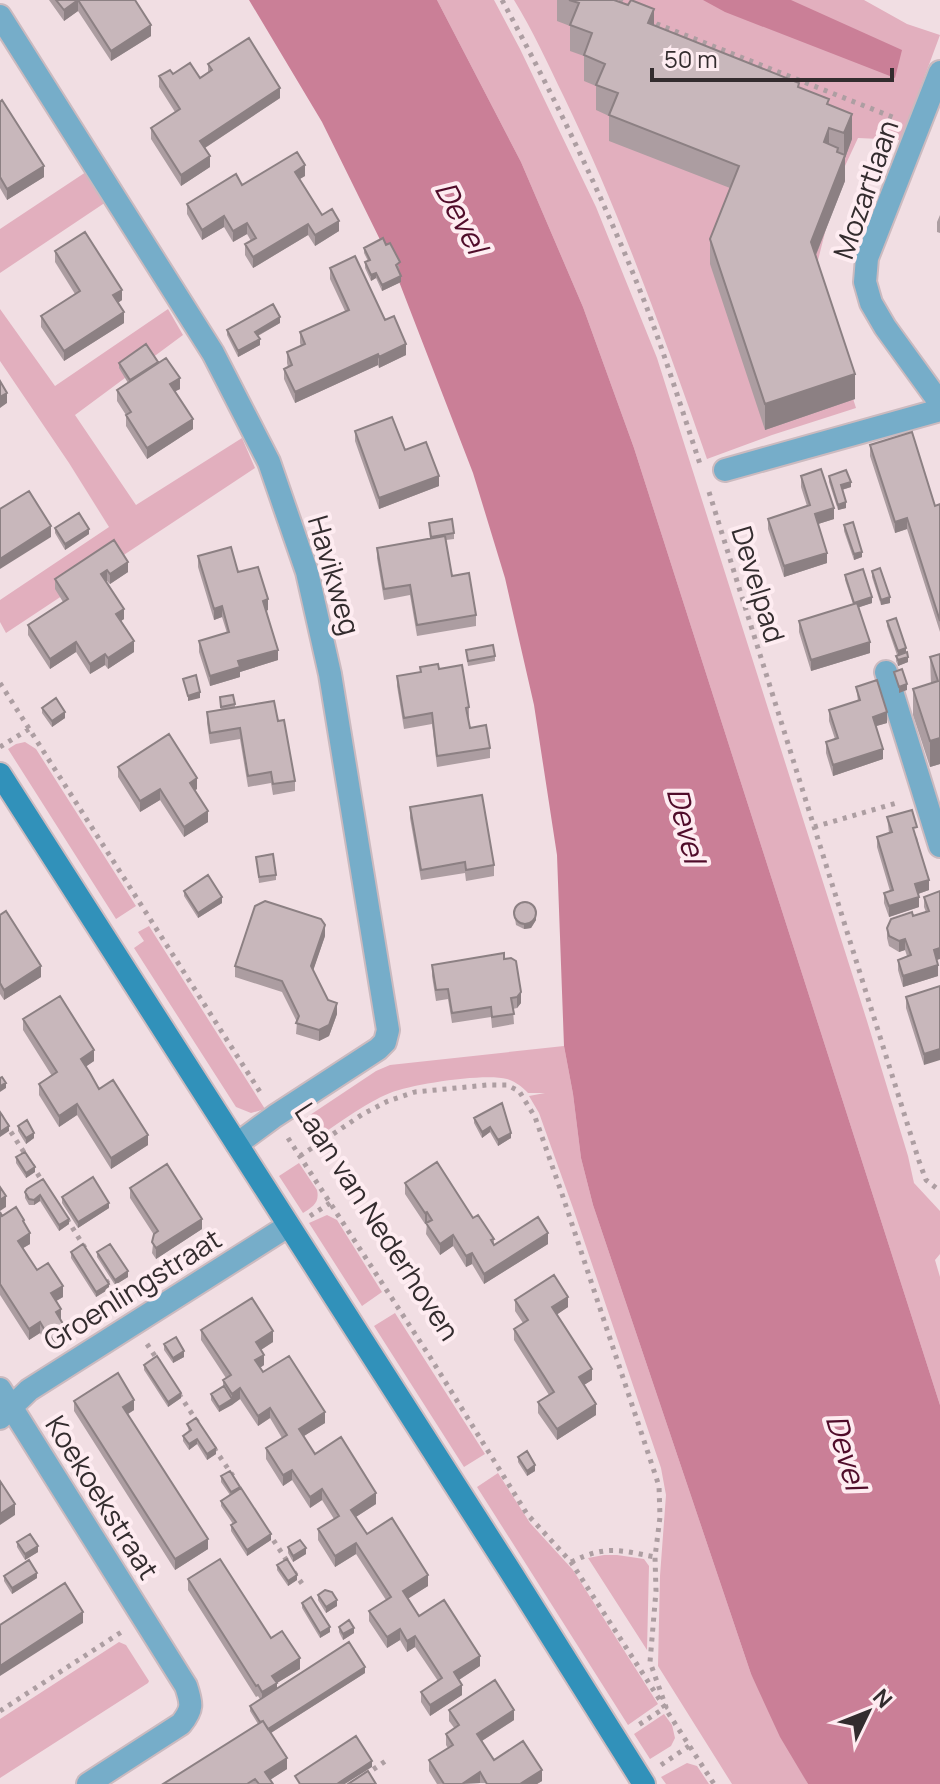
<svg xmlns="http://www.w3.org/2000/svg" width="940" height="1784" font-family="Manrope,sans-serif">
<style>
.green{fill:#e2afbe}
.water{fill:#ca7f97}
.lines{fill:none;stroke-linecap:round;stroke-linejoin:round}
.minor-casing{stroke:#cbbabf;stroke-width:26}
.secondary-casing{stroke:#cbbabf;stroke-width:26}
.path{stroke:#ad9ea2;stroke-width:5;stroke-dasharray:4 6;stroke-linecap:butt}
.minor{stroke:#76adc9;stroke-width:22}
.secondary{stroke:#3191ba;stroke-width:22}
.wall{fill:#ac9da1}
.shaded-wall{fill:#8c8083}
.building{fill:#c8b7bb;stroke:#8c8083;stroke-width:2}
.labels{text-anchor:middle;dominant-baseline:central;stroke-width:8;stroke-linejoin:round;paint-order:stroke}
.street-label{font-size:28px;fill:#332c2e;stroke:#feecf1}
.water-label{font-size:30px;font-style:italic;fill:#500c2a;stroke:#feecf1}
</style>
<rect width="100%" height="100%" fill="#f1dee3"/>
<path class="green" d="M437 0H494L520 49 596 207 657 358 867 1021 908 1156 914 1183 940 1211V1254L935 1260 940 1277V1405L634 448 583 307 521 162Z
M514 0H864L907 24 940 35 901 140 858 138 838 181 814 276 856 408 772 435 707 459C664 336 621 215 564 97 548 64 533 31 514 0Z
M92 168 112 198 0 273V229Z
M0 309 55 386 168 309 183 335 75 415 136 505 242 438 255 468 6 633 0 622V600L109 527 69 463 0 361Z
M25 742 36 749 136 906 116 919 8 749 16 744Z
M149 926 265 1109 251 1113 236 1107 134 948 144 941 138 932Z
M564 1046 573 1094 581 1158 593 1205 751 1674 808 1784H732L658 1666 660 1576 666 1495 661 1468 573 1208 539 1113 529 1096 545 1093H528C522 1087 516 1082 507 1079 484 1073 413 1084 390 1093 365 1103 333 1127 310 1143L301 1126 304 1119 376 1071 390 1065Z
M299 1163 317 1190C320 1203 312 1207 303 1213L279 1176Z
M327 1215 337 1220 382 1292 362 1306 309 1223Z
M395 1313 485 1454 464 1467 374 1326Z
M498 1473 530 1523 573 1570 658 1704 628 1725 477 1487Z
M604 1555H617L644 1559 649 1566 647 1650 588 1558Z
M119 1642 126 1645 149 1681 148 1683 0 1778V1719Z
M664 1714 672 1725 675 1738 671 1746 650 1759 634 1734Z
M687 1763 697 1766 709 1784H666L661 1777Z"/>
<path class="water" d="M249 0H437L521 162 583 307 634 448 940 1405V1784H808L780 1737 751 1674 593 1205 581 1158 573 1094 564 1046 557 855 534 705 505 578 473 473 393 266 322 122Z
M703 0H791L902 50 895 78 725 12Z"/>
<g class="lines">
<defs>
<path id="minor" d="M0 16 213 353 269 462 307 572 330 674 388 1030 385 1042 378 1049 275 1116 237 1144
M940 72 867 258 865 282 871 303 885 327 940 403
M725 470 940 410
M886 672 940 846
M0 1389 186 1686C192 1704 193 1709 181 1724L88 1784
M0 1418 29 1390 288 1226"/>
<path id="secondary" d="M0 774 512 1574 644 1784"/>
</defs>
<use href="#minor" class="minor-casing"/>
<use href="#secondary" class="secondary-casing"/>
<path class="path" d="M502 0C555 98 604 199 645 303 665 355 682 410 700 464
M619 0 634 7
M648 18 657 24 895 118
M709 492 919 1161 926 1180 940 1191
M0 683 262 1095
M0 747 29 729
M814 827 900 802
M0 1115 27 1157
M288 1138 430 1357 527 1514 571 1562 714 1784
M300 1156 363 1114 388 1101 415 1092 487 1085H507L519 1091 535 1117 562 1194 659 1486 660 1517 655 1557 656 1591 650 1662 666 1707 637 1726
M32 1165 44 1184
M310 1216 330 1203
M67 1219 85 1248
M106 1280 120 1302
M147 1344 159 1362
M179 1394 198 1423
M214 1448 233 1476
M268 1532 289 1564
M571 1562C606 1545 619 1550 655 1557
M294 1572 305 1588
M0 1711 123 1631
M661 1765 689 1746
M365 1775 387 1760"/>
<use href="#minor" class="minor"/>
<use href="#secondary" class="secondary"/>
</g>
<path class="wall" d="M49 0H135L151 36 111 61 78 11 64 21Z
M557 0H614L654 26 799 87 829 104 852 139 845 158V181L816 255 855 399 765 430 710 264V239L730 188 609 141V116L596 110V86L584 81V56L570 51V26L557 21Z
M208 64 280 98 205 148 210 167 181 186 151 139V128L175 112 159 87V76L173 74 200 78 208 72Z
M0 102 44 177 7 200 0 188Z
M305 176 299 179 322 215 339 231 315 246 308 235 253 268 245 255V244L251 241 247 234 233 242 224 227 202 240 187 214V204L242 185Z
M940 215V233L937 232V222Z
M386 245 400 268 398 269 401 282 382 291 376 278 371 281 365 268V262L368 261 364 253V248Z
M55 251 122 300 118 303 124 323 64 361 41 327V316L75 294 55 262Z
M330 268 385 320 406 355 379 368 378 365 295 403 284 379V369L288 367 287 363V352L301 346 300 343V332L345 311 330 279Z
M280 323 258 336 260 345 238 357 227 335V330Z
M119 363 158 364 180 389 175 391 193 429 147 459 126 426V415L117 401V390L128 383 119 368Z
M355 431 439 486 379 509 355 441Z
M870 445 935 506 940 504V632L907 529 895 533 870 456Z
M801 476 834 519 818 524 827 563 784 577 768 529V519L807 506 801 487Z
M829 476 851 487 842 490 846 508 838 510 829 482Z
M429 523 454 533V539L446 540 452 576 476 615V626L417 636 410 595 384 600 377 558V548L430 539Z
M844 525 862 557 854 560 844 531Z
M55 528 89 534 65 550 55 533Z
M114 540 128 572 110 584 107 581H106L124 619 121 621 134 652 108 669 105 665 90 674 76 652 50 669 28 635V625L63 602 55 589V579Z
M198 556 238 572 268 610 266 611 278 660 240 672V677L210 686 199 652V641L227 633 222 617 214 620 198 567Z
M872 571 890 603 881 605 872 577Z
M845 575 872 603 859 607 870 653 811 671 799 632V621L853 604 845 580Z
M887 621 906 653 908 662 898 666 896 661 897 655 887 626Z
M466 650 495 656V661L468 666Z
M940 654V764L930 767 913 715V689L931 684 930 657Z
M420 667 439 669 469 707V718H468L470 728 490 748V758L437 767 432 724 404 729 397 686V676L420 672Z
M856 687 887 723 876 726 883 759 833 776 826 753V742L835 739 829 721V710L858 701Z
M220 697 235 704V707L278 721 295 781V791L273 795 271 783 248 787 240 739 210 744 207 723V712L221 710Z
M42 708 65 718 52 727 42 713Z
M118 767 197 789 195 790 208 822 184 837 160 800 140 812 118 777Z
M410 807 494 865V876L466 881 465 873 421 880 410 818Z
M887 817 917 837 929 890 918 894 919 907 889 917 884 903V893L890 891 877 847V837L889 833Z
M256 857 276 875V880L259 883Z
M184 891 222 903 198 918 184 896Z
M940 891 937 960 938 976 903 987 898 970V960L907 956 905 950 899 952 889 946 887 938V928L913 916 926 912 924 907V897Z
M514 912 536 920 531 928 524 929 516 925Z
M0 915 41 977 4 1000 0 994Z
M325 936 313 970 328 1000 337 1014 329 1036 319 1041 296 1034 297 1022 282 992 235 977V966Z
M504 959 521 1003 517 1008 513 1009 514 1024 492 1028 491 1017 452 1023 448 999 436 1001 432 976V965Z
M940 986 924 1065 906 1008V997Z
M23 1019 94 1061 85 1067 99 1089 148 1145 111 1169 77 1115 59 1127 39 1095V1084L52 1076 23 1030Z
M474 1118 511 1138 498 1146 490 1132 482 1138 474 1123Z
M18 1126 34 1138 26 1144 18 1131Z
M16 1157 35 1172 26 1178 16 1163Z
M43 1179 69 1224 59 1231 40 1201 34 1205H29L25 1198V1192Z
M405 1183 473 1218 494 1239V1245L548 1244 484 1284 472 1264 466 1267 453 1246 440 1255 426 1234 427 1223 425 1224 405 1194Z
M130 1188 202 1229 156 1259 152 1253 154 1235 130 1198Z
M62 1197 109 1208 78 1228 62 1203Z
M0 1212 2 1216 24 1223 30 1244 23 1248 37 1270 63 1297 56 1301 66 1340 50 1350 40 1333 29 1340 0 1295Z
M71 1252 109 1289 96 1297 71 1258Z
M97 1252 128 1277 115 1285 97 1257Z
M515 1300 568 1307 557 1314 592 1380 584 1385 596 1415 557 1440 538 1413V1402L549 1395 514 1340V1329L523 1323 515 1311Z
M201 1330 273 1342 261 1350 264 1365 260 1368 263 1372 325 1423 304 1436 315 1454 376 1504 356 1517 367 1534 428 1586 408 1598 419 1616 480 1666 459 1680 462 1695 430 1716 421 1702V1692L438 1681 415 1647 407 1652 400 1640 387 1648 369 1621V1611L386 1600 356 1554 335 1567 318 1540V1529L334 1519 322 1500 310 1508 292 1480 283 1486 266 1459V1448L282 1438 270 1418 258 1426 240 1399 219 1412 211 1400V1394L223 1387V1380L226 1378 201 1340Z
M164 1344 184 1357 173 1363 164 1350Z
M144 1365 181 1398 168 1407 144 1370Z
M74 1401 134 1410 128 1414 208 1549 175 1570 74 1411Z
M187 1424 216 1454 207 1460 197 1444 189 1450 183 1441V1436L189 1432Z
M518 1457 535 1471 527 1476 518 1462Z
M221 1476 240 1489 271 1540 247 1556 231 1531V1525L233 1524 221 1506V1501L230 1495 221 1482Z
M17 1542 38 1552 25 1560 17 1547Z
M288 1547 306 1554 293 1562 288 1553Z
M277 1565 297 1580 288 1586 277 1570Z
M4 1576 37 1578 12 1594 4 1581Z
M188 1579 271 1638 300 1669 277 1683V1688L365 1673 271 1733 287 1769 270 1780 273 1784H163L258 1724 250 1711V1706L260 1699 258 1696 256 1697 188 1590Z
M318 1595 337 1606 326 1613 318 1600Z
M302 1603 330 1632 320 1638 302 1608Z
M339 1627 354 1633 343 1640 339 1632Z
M449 1710 514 1720 482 1741 494 1760 542 1781 537 1784 480 1783 437 1784 429 1771V1760L448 1748 446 1745V1734L455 1729 449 1721Z"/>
<path class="shaded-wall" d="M78 0V11L64 21V10Z
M654 9V34L648 23Z
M151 25V36L111 61V51Z
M280 88V98L200 151V141Z
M852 114V139L845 158V181L811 267V242L838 148V171L844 157V133Z
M829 128V153L824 142Z
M210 156V167L181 186V175Z
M305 165V176L295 182V172Z
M44 166V177L7 200V189Z
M224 216V227L202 240V230Z
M339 221V231L315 246V235Z
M247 223V234L233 242V231Z
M308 224V235L253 268V257Z
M376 273V278L371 281V275Z
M401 276V282L382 291V285Z
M122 290V300L113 306V295Z
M124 312V323L64 361V351Z
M280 317V323L255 337V332Z
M260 339V345L238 357V351Z
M406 344V355L379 368V357Z
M378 354V365L295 403V392Z
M855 374V399L765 430V404Z
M180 378V389L170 394V384Z
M7 393V403L0 408V397Z
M193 419V429L147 459V448Z
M439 476V486L379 509V498Z
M851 482V487L841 490V485Z
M846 502V508L838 510V505Z
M834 508V519L815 525V514Z
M907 518V529L895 533V522Z
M51 526V537L0 569V559Z
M89 529V534L65 550V544Z
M862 552V557L854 560V554Z
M827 553V563L784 577V566Z
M128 562V572L110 584V574Z
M107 570V581L101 584V574Z
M872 597V603L854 609V603Z
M890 597V603L881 605V600Z
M268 599V610L263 612V601Z
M222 606V617L214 620V609Z
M124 609V619L116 624V614Z
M134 641V652L108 669V658Z
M76 642V652L50 669V659Z
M870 642V653L811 671V660Z
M906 648V654L898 657V651Z
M278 650V660L240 672V677L210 686V676L238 661Z
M105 654V665L90 674V664Z
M908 657V662L898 666V660Z
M907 684V690L899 693V687Z
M200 692V698L188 701V696Z
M65 712V718L52 727V721Z
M887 712V723L873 727V717Z
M940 738V764L930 767V741Z
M883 749V759L833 776V765Z
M197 778V789L190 793V783Z
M160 789V800L140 812V801Z
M208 811V822L184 837V827Z
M929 880V890L915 895V884Z
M222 897V903L198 918V913Z
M919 897V907L889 917V906Z
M536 915V920L531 928 524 929V924Z
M325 925V936L311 977V966Z
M905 939V950L899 952V941Z
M940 948V959L934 961V950Z
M938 965V976L903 987V976Z
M41 966V977L4 1000V990Z
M521 992V1003L517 1008V997Z
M337 1003V1014L329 1036 319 1041V1030Z
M940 1049V1060L924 1065V1054Z
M94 1050V1061L81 1070V1059Z
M6 1083V1088L0 1092V1086Z
M77 1104V1115L59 1127V1116Z
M9 1126V1131L0 1137V1132Z
M490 1127V1132L482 1138V1132Z
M34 1133V1138L26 1144V1138Z
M511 1133V1138L498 1146V1140Z
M148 1135V1145L111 1169V1158Z
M35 1167V1172L26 1178V1173Z
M40 1195V1201L34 1205V1200Z
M6 1196V1207L0 1211V1200Z
M109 1203V1208L78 1228V1222Z
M427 1212V1222L425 1224V1213Z
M69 1219V1224L59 1231V1225Z
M202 1219V1229L156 1259V1248Z
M30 1233V1244L18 1251V1241Z
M548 1233V1244L484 1284V1274Z
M453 1235V1246L440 1255V1244Z
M472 1253V1264L466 1267V1256Z
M128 1271V1277L115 1285V1280Z
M109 1284V1289L96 1297V1292Z
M63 1286V1297L51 1304V1293Z
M568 1297V1307L552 1318V1307Z
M61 1309V1319L56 1323V1312Z
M40 1322V1333L29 1340V1329Z
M66 1329V1340L50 1350V1339Z
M273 1331V1342L256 1353V1342Z
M184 1351V1357L173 1363V1358Z
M264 1355V1365L255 1371V1360Z
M592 1369V1380L579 1388V1377Z
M240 1388V1399L232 1405V1394Z
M181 1393V1398L168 1407V1402Z
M232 1399V1405L219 1412V1407Z
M134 1400V1410L123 1417V1407Z
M596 1404V1415L557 1440V1429Z
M270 1408V1418L258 1426V1416Z
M325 1412V1423L299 1439V1429Z
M197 1439V1444L189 1450V1444Z
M216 1448V1454L207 1460V1454Z
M535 1465V1471L527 1476V1471Z
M292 1470V1480L283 1486V1475Z
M322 1489V1500L310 1508V1497Z
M376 1493V1504L351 1520V1510Z
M15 1504V1515L0 1525V1514Z
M271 1534V1540L247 1556V1550Z
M208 1539V1549L175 1570V1559Z
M356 1543V1554L335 1567V1556Z
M38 1546V1552L25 1560V1554Z
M306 1548V1554L293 1562V1556Z
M37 1573V1578L12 1594V1588Z
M297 1575V1580L288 1586V1581Z
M428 1575V1586L403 1602V1591Z
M337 1600V1606L326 1613V1607Z
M83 1612V1623L0 1676V1666Z
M330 1627V1632L320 1638V1633Z
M354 1628V1633L343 1640V1634Z
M400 1629V1640L387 1648V1637Z
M415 1636V1647L407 1652V1641Z
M480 1656V1666L454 1683V1672Z
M300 1658V1669L277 1683V1693L262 1703V1692L272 1676Z
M365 1667V1673L266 1736V1731Z
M462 1685V1695L430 1716V1705Z
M514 1710V1720L477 1744V1734Z
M287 1758V1769L265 1783V1772Z
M372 1761V1767L345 1784H337Z
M542 1770V1781L537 1784H520Z
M480 1772V1783L462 1784Z"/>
<path class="building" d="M56 0H135L151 25 111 51 78 0 64 10Z
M569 0H614L628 5 631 0 654 9 648 23 799 83 798 87 829 99 827 104 852 114 844 133 829 128 824 142 838 148 837 152 845 155 811 242 855 374 765 404 710 239 739 166 609 115 618 93 596 85 605 64 584 55 592 33 570 25 579 3Z
M249 38 280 88 200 141 210 156 181 175 151 128 180 109 159 76 170 70 173 74 190 63 200 78 212 70 208 64Z
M2 100 44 166 7 189 0 177V102Z
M297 152 305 165 295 172 322 215 332 209 339 221 315 235 308 224 253 257 245 244 256 238 247 223 233 231 224 216 202 230 187 204 236 174 242 185Z
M85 232 122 290 113 295 124 312 64 351 41 316 80 291 55 251Z
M383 238 386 245 390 243 400 262 396 265 401 276 382 285 376 273 371 275 365 262 370 260 364 248Z
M355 256 385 320 394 316 406 344 379 357 378 354 295 392 284 369 292 365 287 352 305 344 300 332 349 310 330 268Z
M273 304 280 317 255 332 260 339 238 351 227 330Z
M146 344 158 362 130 380 119 363Z
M166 358 180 378 170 384 193 419 147 448 126 415 131 412 117 390Z
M0 381 7 393 0 397Z
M392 417 405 450 426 442 439 476 379 498 355 431Z
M912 432 935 506 940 504V621L907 518 895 522 870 445Z
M821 469 834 508 815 514 827 553 784 566 768 519 810 505 801 476Z
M846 470 851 482 841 485 846 502 838 505 829 476Z
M29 491 51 526 0 559V509Z
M79 513 89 529 65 544 55 528Z
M452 519 454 533 431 537 429 523Z
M853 522 862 552 854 554 844 525Z
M445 536 452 576 469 573 476 615 417 625 410 585 384 589 377 548Z
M114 540 128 562 110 574 107 570 101 574 124 609 116 614 134 641 108 658 105 654 90 664 76 642 50 659 28 625 68 599 55 579Z
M231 547 238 572 258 567 268 599 263 601 278 650 238 661 240 667 210 676 199 641 229 632 222 606 214 609 198 556Z
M880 568 890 597 881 600 872 571Z
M863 569 872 597 854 603 845 575Z
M857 603 870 642 811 660 799 621Z
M896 618 906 648 898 651 887 621Z
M493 645 495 656 468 661 466 650Z
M907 652 908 657 898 660 896 656Z
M940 654V738L930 741 913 689 938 681 930 657Z
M438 664 439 669 462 665 469 707 466 708 470 728 486 725 490 748 437 756 432 713 404 718 397 676 421 672 420 667Z
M902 669 907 684 899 687 894 672Z
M196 675 200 692 188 696 183 679Z
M877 680 887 712 873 717 883 749 833 765 826 742 838 738 829 710 860 700 856 687Z
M233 695 235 704 221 707 220 697Z
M56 698 65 712 52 721 42 708Z
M274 701 278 721 284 720 295 781 273 784 271 772 248 776 240 728 210 733 207 712Z
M169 734 197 778 190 783 208 811 184 827 160 789 140 801 118 767Z
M482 795 494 865 466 870 465 862 421 870 410 807Z
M912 810 917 827 913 828 929 880 915 884 919 897 889 906 884 893 893 890 877 837 892 832 887 817Z
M273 854 276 875 259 877 256 857Z
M208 875 222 897 198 913 184 891Z
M940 891V948L934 950 938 965 903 976 898 960 911 955 905 939 899 941 889 936 887 928 891 919 912 912 913 916 929 911 924 897Z
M265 901 321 919 325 925 311 966 328 1000 337 1003 329 1025 319 1030 296 1023 299 1016 282 981 235 966 255 906Z
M514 913a11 11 0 1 1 22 0a11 11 0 1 1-22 0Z
M6 911 41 966 4 990 0 983V915Z
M504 953V959L511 958 516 961 521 992 517 997 511 998 514 1014 492 1017 491 1007 452 1013 448 989 436 990 432 965Z
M940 986V1049L924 1054 906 997Z
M60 996 94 1050 81 1059 90 1073 99 1089 113 1080 148 1135 111 1158 77 1104 59 1116 39 1084 57 1072 23 1019Z
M2 1077 6 1083 0 1086V1078Z
M502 1103 511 1133 498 1140 490 1127 482 1132 474 1118Z
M0 1112 9 1126 0 1132Z
M27 1120 34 1133 26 1138 18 1126Z
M25 1152 35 1167 26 1173 16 1157Z
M437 1162 473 1218 478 1215 494 1239 491 1240 494 1245 538 1217 548 1233 484 1274 472 1253 466 1256 453 1235 440 1244 426 1223 432 1220 427 1212 425 1213 405 1183Z
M167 1164 202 1219 156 1248 152 1242 154 1234 158 1231 130 1188Z
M93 1177 109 1203 78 1222 62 1197Z
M43 1179 69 1219 59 1225 40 1195 34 1200 29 1199 25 1192 27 1189Z
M0 1187 6 1196 0 1200Z
M16 1207 24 1220 23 1221 30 1233 18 1241 37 1270 48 1263 63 1286 51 1293 61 1309 56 1312 66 1329 50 1339 40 1322 29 1329 0 1284V1212L2 1216Z
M83 1244 109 1284 96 1292 71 1252Z
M110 1244 128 1271 115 1280 97 1252Z
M554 1275 568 1297 552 1307 592 1369 579 1377 596 1404 557 1429 538 1402 554 1392 514 1329 528 1320 515 1300Z
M252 1298 273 1331 256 1342 264 1355 255 1360 263 1372 289 1356 325 1412 299 1429 315 1454 341 1437 376 1493 351 1510 367 1534 392 1518 428 1575 403 1591 419 1616 444 1600 480 1656 454 1672 462 1685 430 1705 421 1692 442 1678 415 1636 407 1641 400 1629 387 1637 369 1611 391 1597 356 1543 335 1556 318 1529 339 1516 322 1489 310 1497 292 1470 283 1475 266 1448 287 1435 270 1408 258 1416 240 1388 232 1394 223 1380 231 1375 201 1330Z
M176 1337 184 1351 173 1358 164 1344Z
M157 1356 181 1393 168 1402 144 1365Z
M118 1373 134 1400 123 1407 208 1539 175 1559 74 1401Z
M224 1386 232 1399 219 1407 211 1394Z
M196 1418 216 1448 207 1454 197 1439 189 1444 183 1436 191 1430 187 1424Z
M527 1451 535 1465 527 1471 518 1457Z
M230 1471 240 1487 231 1492 221 1476Z
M0 1481 15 1504 0 1514Z
M241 1488 271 1534 247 1550 231 1525 236 1522 221 1501Z
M30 1534 38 1546 25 1554 17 1542Z
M300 1540 306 1548 293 1556 288 1547Z
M220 1559 271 1638 282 1631 300 1658 272 1676 277 1683 262 1692 258 1685 256 1686 188 1579Z
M287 1559 297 1575 288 1581 277 1565Z
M29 1560 37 1573 12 1588 4 1576Z
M65 1583 83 1612 0 1666V1625Z
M325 1590 332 1592 337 1600 326 1607 318 1595Z
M311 1597 330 1627 320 1633 302 1603Z
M349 1620 354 1628 343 1634 339 1627Z
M349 1642 365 1667 268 1729 263 1721 260 1722 250 1706Z
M495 1680 514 1710 477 1734 494 1760 523 1741 542 1770 520 1784H487L480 1772 462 1784H444L429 1760 453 1745 446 1734 459 1725 449 1710Z
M263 1721 287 1758 265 1772 273 1784H259L255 1779 247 1784H163Z
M356 1736 372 1761 337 1784H300L295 1776Z
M368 1771 376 1784H348Z"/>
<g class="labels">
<g class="street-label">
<text transform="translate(865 189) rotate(-71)">Mozartlaan</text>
<text transform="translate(335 575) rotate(74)">Havikweg</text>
<text transform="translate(759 584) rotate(73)">Develpad</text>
<text transform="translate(378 1221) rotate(57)">Laan van Nederhoven</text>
<text transform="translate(132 1289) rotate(-32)">Groenlingstraat</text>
<text transform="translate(103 1497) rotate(58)">Koekoekstraat</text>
</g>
<g class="water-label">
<text transform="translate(462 217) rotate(62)">Devel</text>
<text transform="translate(687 825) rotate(76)">Devel</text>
<text transform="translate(847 1452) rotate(74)">Devel</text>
</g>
</g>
<g transform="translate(868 1712) rotate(47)" stroke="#feecf1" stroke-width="6" paint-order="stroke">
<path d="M0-6L14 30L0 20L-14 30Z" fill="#332c2e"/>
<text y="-12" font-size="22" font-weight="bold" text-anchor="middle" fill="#332c2e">N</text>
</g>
<path d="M652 68v12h240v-12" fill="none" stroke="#332c2e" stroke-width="4"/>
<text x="664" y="68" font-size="24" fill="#332c2e" stroke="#feecf1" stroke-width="6" paint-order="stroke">50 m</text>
</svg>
